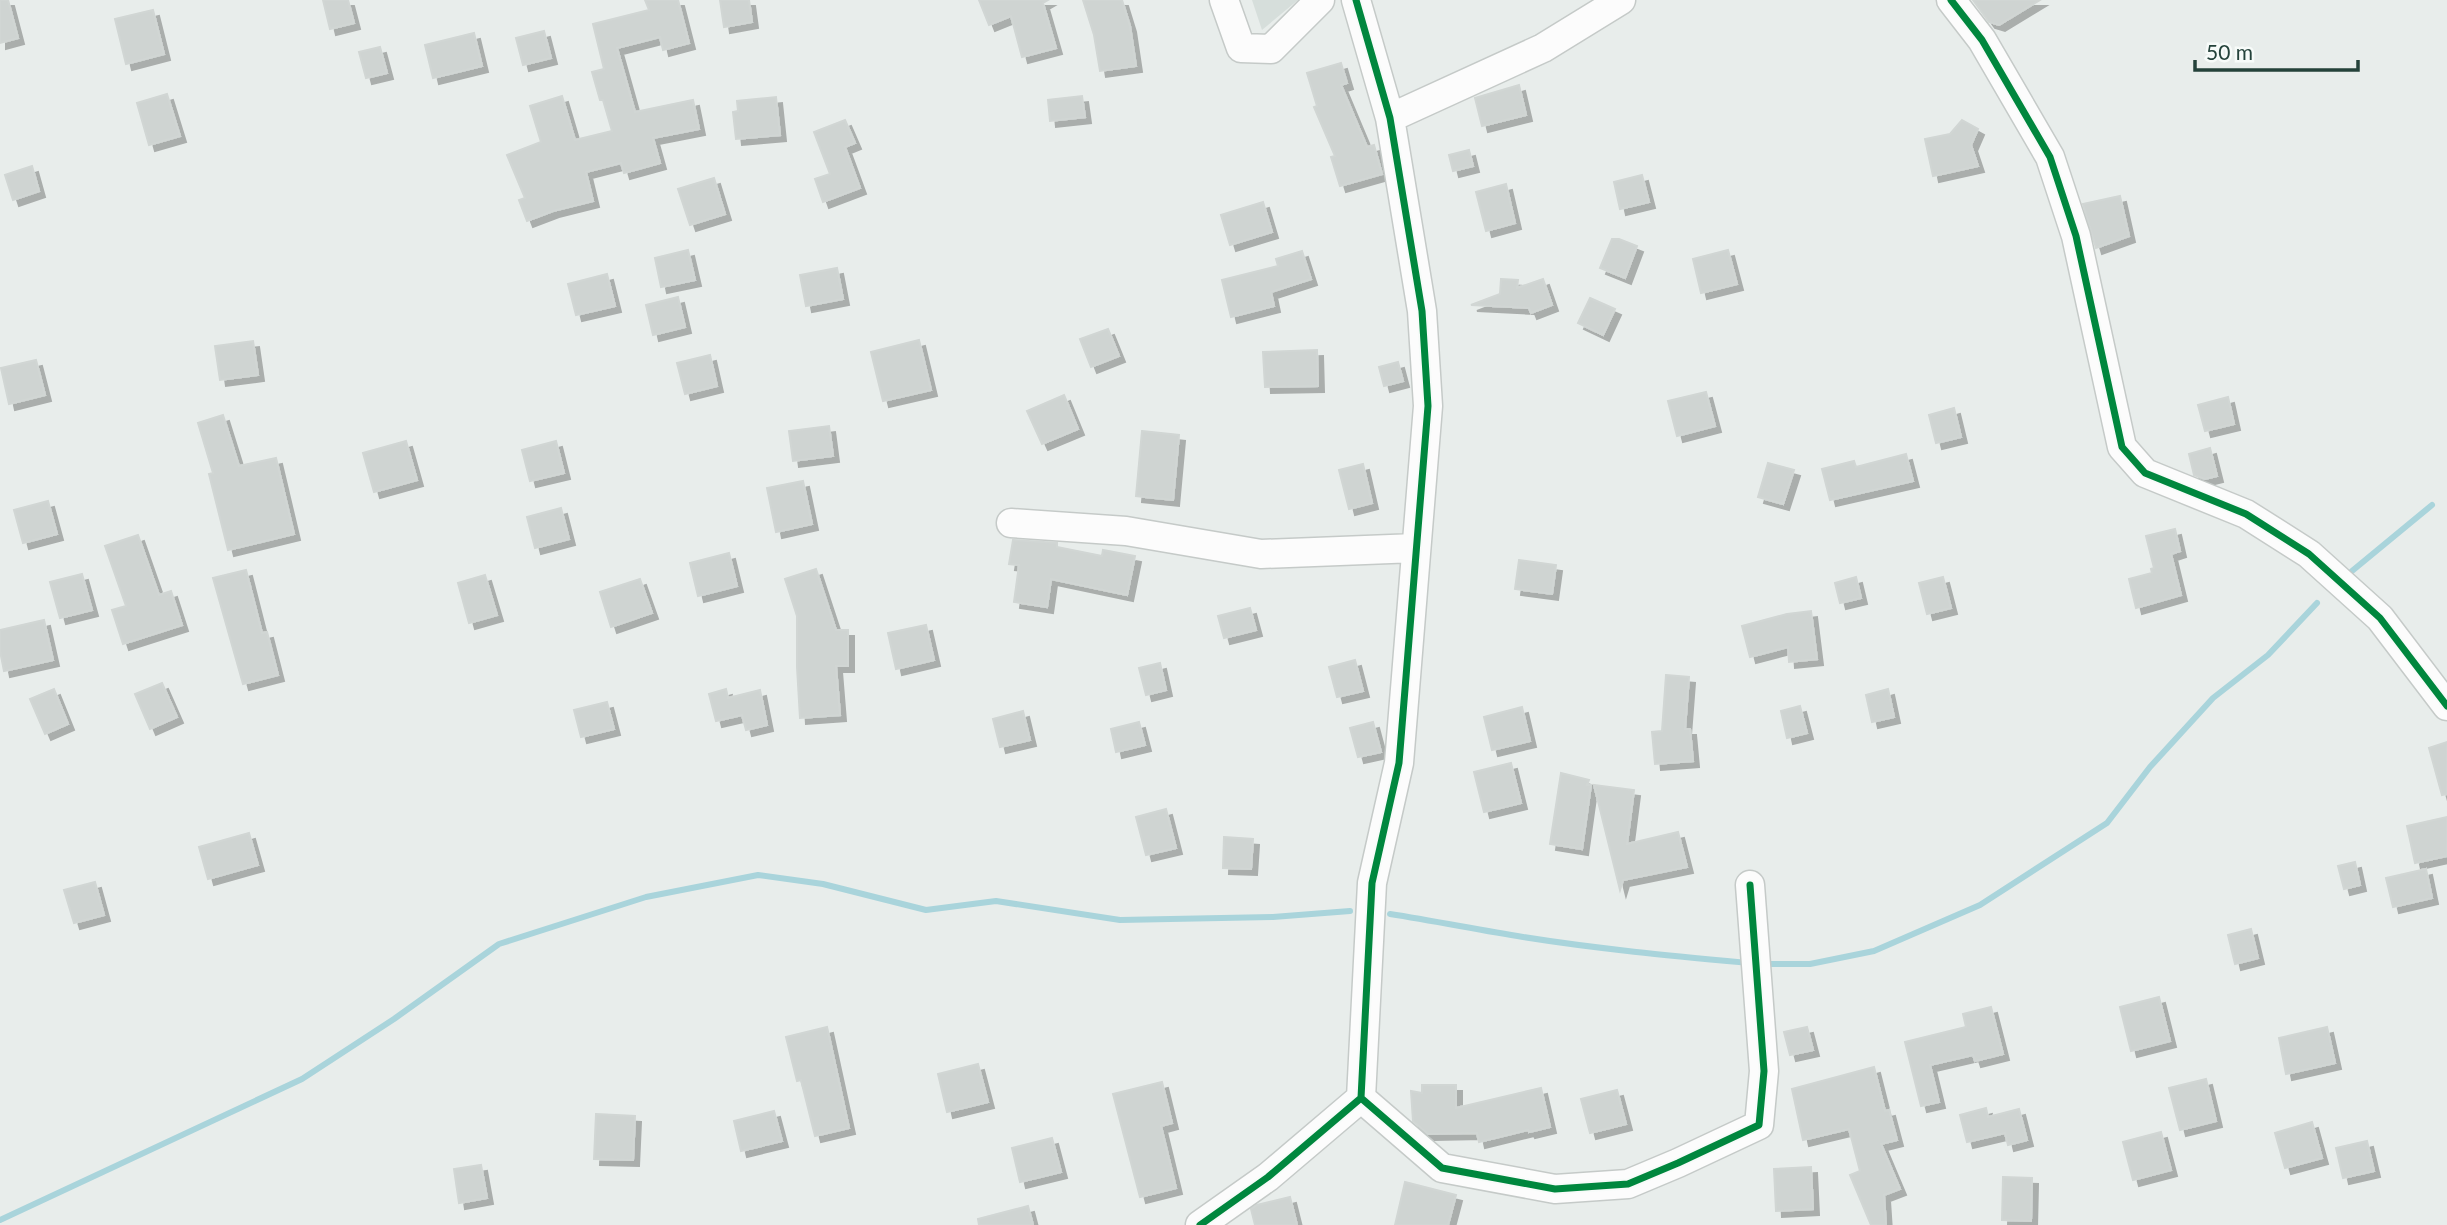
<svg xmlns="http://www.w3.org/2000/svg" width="2447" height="1225" font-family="Lato,sans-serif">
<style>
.built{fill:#d6dedb}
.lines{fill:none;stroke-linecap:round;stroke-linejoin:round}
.stream{stroke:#a9d4db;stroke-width:6}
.building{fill:#cfd4d2;stroke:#d1d6d4;stroke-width:2;filter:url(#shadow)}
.minor-casing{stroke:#c5cac8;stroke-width:31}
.minor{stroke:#fcfcfc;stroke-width:28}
.cycleway-casing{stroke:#f7fbf9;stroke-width:11}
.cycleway{stroke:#00873e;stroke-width:7}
</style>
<defs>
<filter id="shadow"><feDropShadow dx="6" dy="6" stdDeviation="0" flood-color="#0004"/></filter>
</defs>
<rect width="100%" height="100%" fill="#e8edeb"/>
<path class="built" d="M1252 0H1298L1262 30Z"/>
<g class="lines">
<path class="stream" d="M2352 571 2432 505
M1390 914C1435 921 1479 930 1523 937 1598 949 1674 956 1749 963
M1763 964H1810L1874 951 1980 905 2107 823 2150 767 2213 698 2268 655 2317 603
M0 1220 302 1079 394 1019 499 944 646 897 758 875 823 884 926 910 996 901 1120 920 1273 917 1350 911"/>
</g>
<path class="building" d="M0 0H8L18 38 0 43Z
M323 0H348L354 23 330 29Z
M645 0H678L689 43 663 50 660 37 617 48 635 112 693 100 699 129 653 138 660 163 624 173 621 163 586 172 593 201 553 211 527 221 519 200 525 198 507 155 541 142 530 106 562 96 575 140 612 131 603 100H600L592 72 604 69 593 24 649 10Z
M720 0H749L752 22 724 27Z
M979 0H1048L1043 3 1056 48 1022 57 1011 16 989 25Z
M1083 0H1122L1130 26 1136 66 1100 71 1094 35Z
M1973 0H2040L1999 25 1989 22Z
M153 10 164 54 126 64 115 19Z
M544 31 551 58 523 65 516 38Z
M474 33 482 66 433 78 425 45Z
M380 47 387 73 366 78 359 52Z
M1341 63 1347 83 1341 85 1367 147 1374 145 1382 174 1340 186 1331 157 1335 156 1314 107 1317 106 1307 73Z
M1519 85 1526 115 1482 126 1475 98Z
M167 94 180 136 149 145 137 103Z
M1082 96 1085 117 1050 121 1048 100Z
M776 97 780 135 736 139 733 112 738 111 737 101Z
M845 120 855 143 845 147 860 188 823 202 815 179 830 174 814 132Z
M1962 120 1978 129 1971 145 1978 166 1933 176 1925 139 1950 134Z
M1469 150 1473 166 1453 171 1449 155Z
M32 166 39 191 13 200 5 175Z
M1642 175 1649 202 1620 209 1614 182Z
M714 178 725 214 690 225 678 189Z
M1506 184 1515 223 1486 231 1476 192Z
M2120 196 2129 236 2096 248 2083 204Z
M1263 202 1272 232 1230 245 1221 215Z
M1612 239H1619L1637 246 1625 278 1600 268Z
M688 250 695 280 661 287 655 258Z
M1728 250 1737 284 1701 293 1693 259Z
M1302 251 1311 279 1271 292 1274 306 1231 317 1222 280 1278 266 1276 259Z
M837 268 843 299 806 306 800 275Z
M607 274 615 306 576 315 568 284Z
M1501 279 1518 280 1517 288 1543 279 1552 305 1531 313 1529 308 1471 305 1500 294Z
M678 297 685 327 653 335 646 305Z
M1590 298 1615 309 1603 335 1578 323Z
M1108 329 1119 356 1091 367 1080 339Z
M919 340 931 390 883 401 871 352Z
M253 341 258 375 220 380 215 346Z
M1317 350 1318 386 1265 387 1263 352Z
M710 355 717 386 685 394 677 363Z
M36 360 45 395 9 404 1 368Z
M1398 362 1403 381 1384 386 1379 367Z
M1706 392 1715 426 1677 436 1668 401Z
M1064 395 1078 429 1042 444 1027 411Z
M2228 397 2234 424 2205 431 2198 405Z
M1954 408 1961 437 1936 443 1929 415Z
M223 415 239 466 276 458 294 534 228 550 209 474 213 473 198 423Z
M829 426 833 456 793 461 789 431Z
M1142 431 1179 435 1173 500 1136 496Z
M406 441 417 480 374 492 363 453Z
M556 441 564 473 530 481 522 450Z
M2210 448 2217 476 2205 479 2194 475 2189 454Z
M1906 454 1913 481 1830 500 1822 469 1854 461 1856 467Z
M1768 463 1794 470 1783 504 1758 497Z
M1363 464 1372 503 1349 509 1339 470Z
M803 481 812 524 776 532 767 488Z
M48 501 57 534 23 543 14 510Z
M561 508 569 539 535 548 527 517Z
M2175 529 2180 551 2171 554 2181 595 2136 608 2129 579 2152 573 2151 569 2154 568 2146 536Z
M138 535 159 595 171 591 182 625 123 644 112 610 126 606 105 546Z
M1013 540 1057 543V547L1102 556 1103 550 1135 556 1127 595 1051 579 1047 607 1014 602 1019 565 1009 564Z
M729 553 737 586 698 596 690 563Z
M1519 560 1556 565 1552 594 1515 589Z
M816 569 836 630H848V666H836L840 715 800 718 797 667V616L785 579Z
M246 570 262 633 267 632 278 675 243 684 213 578Z
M82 574 92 610 60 618 50 582Z
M485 575 497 615 469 623 458 583Z
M1856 577 1861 598 1840 603 1835 583Z
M1943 577 1951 608 1927 614 1919 583Z
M640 579 652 613 611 627 600 592Z
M1250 608 1256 630 1224 638 1218 616Z
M1811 611 1817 659 1789 662 1788 647 1750 657 1742 626 1787 614Z
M44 620 53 660 4 671 0 651V630Z
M926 625 934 660 896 669 888 633Z
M1355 660 1363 691 1337 697 1329 667Z
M1160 663 1166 690 1146 695 1139 668Z
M1666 675 1689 677 1685 729H1690L1693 761 1655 764 1652 732 1662 731Z
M162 683 177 717 150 729 135 694Z
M54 689 68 724 45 734 30 699Z
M726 689 728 698 760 690 767 725 746 730 742 715 716 721 709 694Z
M1888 689 1894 717 1872 722 1866 695Z
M607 702 614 729 581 737 574 710Z
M1800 706 1807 733 1787 738 1781 711Z
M1522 707 1530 741 1492 750 1484 717Z
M1023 711 1030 740 1000 747 993 719Z
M1139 722 1145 745 1116 752 1111 729Z
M1373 722 1381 752 1358 757 1350 728Z
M2447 742V794L2442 795 2429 748Z
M1511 763 1521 803 1484 812 1474 772Z
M1561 773 1589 780 1587 785H1591L1582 849 1550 844Z
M1594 785 1634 790 1627 844 1678 832 1687 867 1623 880 1620 890Z
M1166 809 1176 848 1146 855 1136 817Z
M2447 817V856L2415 863 2407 826Z
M249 833 258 865 208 879 199 847Z
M1224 837 1253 839 1251 869 1223 868Z
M2355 862 2360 885 2344 889 2338 866Z
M2426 869 2432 898 2393 907 2386 878Z
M95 882 104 915 74 923 64 890Z
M2251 929 2258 958 2235 964 2228 935Z
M2159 997 2170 1041 2131 1051 2120 1007Z
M1991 1007 2003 1054 1975 1061 1973 1055 1930 1065 1939 1102 1921 1106 1905 1042 1966 1027 1963 1014Z
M827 1027 849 1128 815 1136 801 1080 797 1081 786 1037Z
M1807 1027 1813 1050 1790 1055 1784 1032Z
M2327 1027 2335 1063 2286 1074 2279 1038Z
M978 1064 988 1102 947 1112 938 1074Z
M1874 1067 1885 1111 1889 1110 1897 1140 1881 1144 1900 1189 1884 1195 1886 1225H1871L1850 1175 1860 1171 1849 1129 1803 1140 1792 1089Z
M2206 1079 2216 1121 2180 1130 2169 1088Z
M1162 1082 1172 1123 1161 1126 1176 1188 1140 1197 1113 1094Z
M1422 1085H1456V1108L1541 1088 1550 1127 1529 1132 1528 1130 1479 1142 1477 1133 1428 1134 1413 1121 1411 1091 1422 1093Z
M1617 1090 1626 1124 1590 1133 1581 1099Z
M1986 1108 1988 1117 2019 1109 2027 1140 2008 1145 2005 1133 1967 1142 1960 1115Z
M774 1111 782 1141 741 1151 734 1121Z
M596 1114 635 1116 633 1160 594 1159Z
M2312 1122 2322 1158 2285 1168 2275 1133Z
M2161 1132 2171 1170 2133 1180 2123 1142Z
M1052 1138 1061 1172 1020 1182 1012 1148Z
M2367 1141 2374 1171 2343 1178 2336 1148Z
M481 1165 487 1198 459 1203 454 1169Z
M1811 1167 1813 1209 1776 1211 1774 1169Z
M2003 1177 2032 1178 2031 1221 2002 1220Z
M1405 1182 1456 1195 1448 1225H1395Z
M1290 1197 1297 1225H1255L1251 1209 1257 1205Z
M1028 1206 1033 1225H979L978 1219Z"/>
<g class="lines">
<defs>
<path id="minor" d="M1224 0 1241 48 1271 49 1320 0
M1951 0 1982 40 2050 157 2076 236 2122 447 2145 473 2246 514 2309 554 2380 618 2447 706
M1390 118 1543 48 1621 0
M1011 523 1126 531 1261 554 1416 548
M1361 1098 1442 1168 1555 1189 1628 1184 1678 1163 1759 1125 1764 1071 1750 885
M1200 1225 1268 1177 1361 1098 1372 883 1399 763 1428 406 1422 311 1390 118 1356 0"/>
</defs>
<use href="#minor" class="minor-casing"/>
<use href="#minor" class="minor"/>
<defs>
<path id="cycleway" d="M1951 0 1982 40 2050 157 2076 236 2122 447 2145 473 2246 514 2309 554 2380 618 2447 706
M1361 1098 1442 1168 1555 1189 1628 1184 1678 1163 1759 1125 1764 1071 1750 885
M1200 1225 1268 1177 1361 1098 1372 883 1399 763 1428 406 1422 311 1390 118 1356 0"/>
</defs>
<use href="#cycleway" class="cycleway-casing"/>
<use href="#cycleway" class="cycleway"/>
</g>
<path d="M2195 60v10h163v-10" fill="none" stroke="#24423a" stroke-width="3.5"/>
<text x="2206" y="60" font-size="21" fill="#24423a" stroke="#f7fbf9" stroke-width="5" paint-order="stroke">50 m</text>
</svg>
